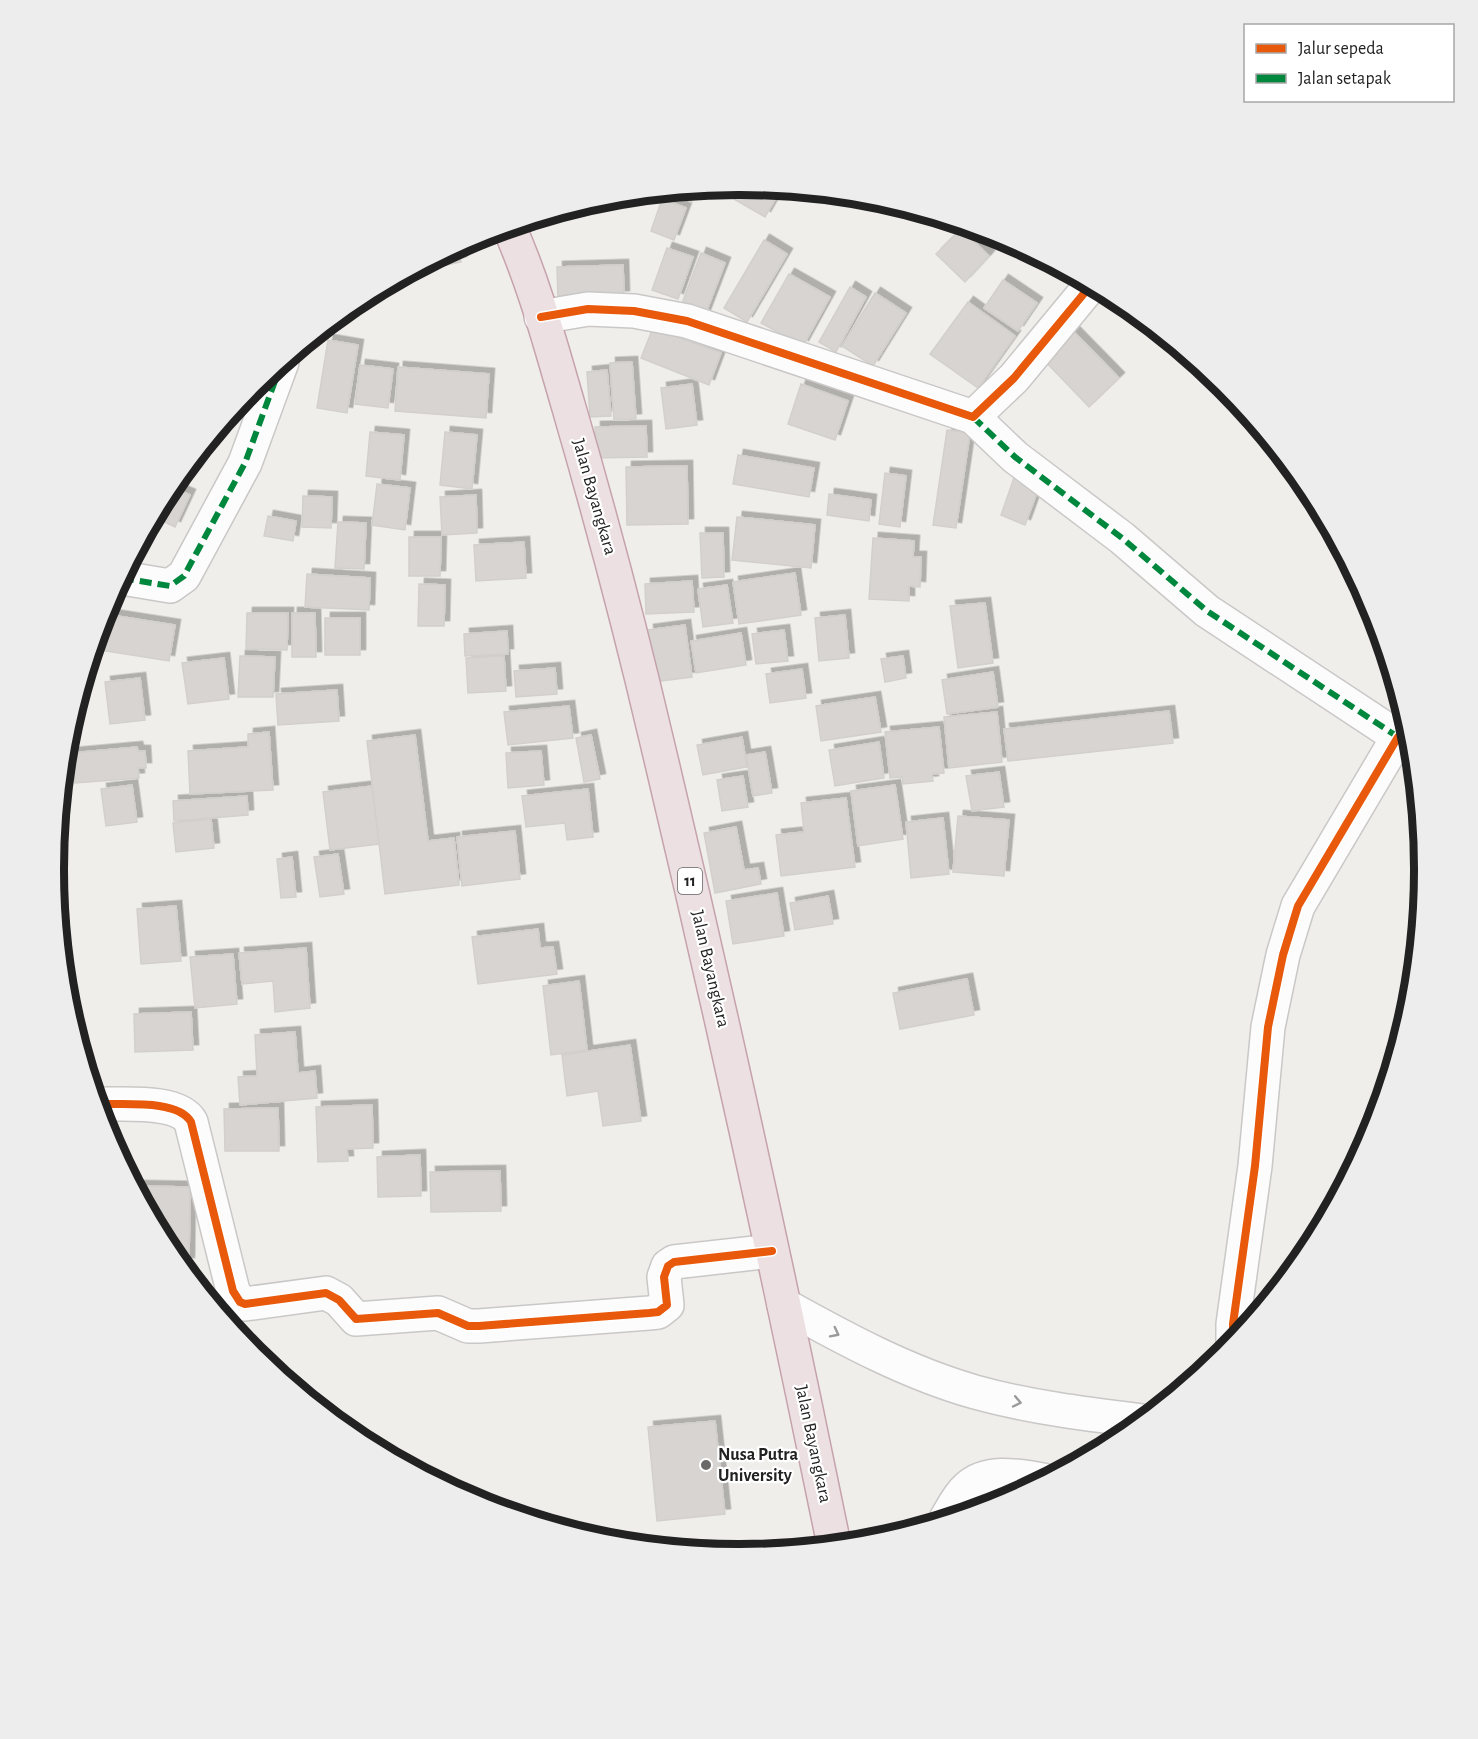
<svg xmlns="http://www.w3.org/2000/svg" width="1478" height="1739" font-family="'Alegreya Sans',sans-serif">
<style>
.building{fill:#d7d4d2;stroke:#d3d0cc;stroke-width:1.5;filter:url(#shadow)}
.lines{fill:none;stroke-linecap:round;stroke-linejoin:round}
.minor-casing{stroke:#c9c8c7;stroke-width:36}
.highway-casing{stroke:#c5a2ac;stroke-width:36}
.minor{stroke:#fdfcfc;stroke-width:33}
.highway{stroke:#ece0e2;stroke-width:33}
.quiet{stroke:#00873e;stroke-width:6;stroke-dasharray:12 6;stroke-linecap:butt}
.cycleway-casing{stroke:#fff;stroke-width:11}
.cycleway{stroke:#e8590c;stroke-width:8}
.oneway{stroke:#9a9a9a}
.poi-dot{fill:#6a6968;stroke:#fff;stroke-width:2}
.labels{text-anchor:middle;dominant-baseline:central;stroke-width:4.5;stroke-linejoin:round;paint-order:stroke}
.shield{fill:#fff;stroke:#646464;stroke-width:1.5}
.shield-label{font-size:16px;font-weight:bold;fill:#222}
.street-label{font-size:18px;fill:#222;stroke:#fff}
.poi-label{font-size:18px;font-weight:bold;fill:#222;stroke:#fff;text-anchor:start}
.rim{fill:none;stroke:#222;stroke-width:8}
</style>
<defs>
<filter id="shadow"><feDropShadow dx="5.5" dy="-5.5" stdDeviation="0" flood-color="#0004"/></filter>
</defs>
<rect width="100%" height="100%" fill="#f0eeeb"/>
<path class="building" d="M739 185 781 189 765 217 713 187Z
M699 188 691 202 673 191Z
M662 199 686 208 674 240 651 231Z
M961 229 989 256 965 282 936 254Z
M995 235 1001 237 1032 253 1025 261Z
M764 240 787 254 747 322 724 308Z
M457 247 461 262 408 273Z
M667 248 693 257 678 299 652 290Z
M701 253 725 263 705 315 681 306Z
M623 265 624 296 558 298 557 267Z
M789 274 830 297 803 346 761 323Z
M1003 280 1037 303 1018 331 984 308Z
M850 287 866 297 836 352 819 342Z
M875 293 906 313 873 366 842 346Z
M968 302 1015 336 978 388 930 354Z
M653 328 721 353 709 385 641 358Z
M1073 331 1119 378 1089 407 1043 359Z
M328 340 358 345 347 413 317 408Z
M632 362 636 419 614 420 610 363Z
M360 365 393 369 388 408 355 404Z
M398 367 489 374 486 418 395 411Z
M607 370 611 416 590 417 587 372Z
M692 384 697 425 666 429 661 388Z
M801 384 848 401 835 440 788 424Z
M646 426 647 457 596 458 595 427Z
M947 430 970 433 956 528 933 525Z
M370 432 404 435 400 480 366 476Z
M445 432 477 435 472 489 440 485Z
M738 455 814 468 809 497 733 484Z
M687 466 688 524 627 525 626 467Z
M885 473 906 476 900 527 879 524Z
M1015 475 1040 484 1025 525 1001 515Z
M377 484 410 488 405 530 372 525Z
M171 487 190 495 175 527 154 517Z
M829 494 871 500 869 521 827 515Z
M476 495 477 533 442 535 440 497Z
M303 496 332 497 331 528 302 527Z
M268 516 296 521 293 541 264 536Z
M737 517 815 525 811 568 732 560Z
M338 522 366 523 364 569 335 568Z
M700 533H723L724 577 702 578Z
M409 537H441L440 576H409Z
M873 538 914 541 913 557H921L920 587 909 586V601L869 599Z
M524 542 526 578 476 581 474 545Z
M795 573 801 615 739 624 733 582Z
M307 574 370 578 369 610 305 607Z
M692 581 694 612 646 614 645 584Z
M419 584 445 585 444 626H418Z
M727 585 733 623 703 627 698 589Z
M985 603 993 663 958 668 950 606Z
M247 613H288L287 650 246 649Z
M292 613H315L316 657H292Z
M104 614 175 625 169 661 93 649Z
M845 615 849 658 819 661 815 618Z
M325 618H360V655H325Z
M685 625 692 677 654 682 648 630Z
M784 630 788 661 756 664 752 634Z
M507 631 508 654 465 656 464 634Z
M741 633 746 665 696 673 691 641Z
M240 656 275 657 273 697H238Z
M504 656 506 691 468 693 466 658Z
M903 656 906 678 885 682 881 659Z
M224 658 229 699 188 704 182 663Z
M555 668 557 694 516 697 514 671Z
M802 669 806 698 770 703 766 674Z
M993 672 998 707 947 714 942 680Z
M140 678 145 720 110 724 105 682Z
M337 690 339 721 278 725 276 694Z
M875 697 881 732 821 741 816 706Z
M569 706 573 738 508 745 504 712Z
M1169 711 1173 743 1008 761 1004 729Z
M997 712 1002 762 949 768 944 717Z
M939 727 944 773 932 774 933 781 903 784 902 777 890 778 885 732Z
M269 732 273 790 190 794 188 751 248 747V734Z
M415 735 428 841 454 838 459 885 385 894 367 741Z
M591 735 600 779 584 782 576 738Z
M742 737 747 767 703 775 697 745Z
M879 742 884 778 835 786 829 750Z
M137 747 138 751H145L146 768H138L139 778 75 783 72 753Z
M541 751 544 785 508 788 506 753Z
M765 752 772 793 753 796 746 755Z
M999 772 1004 807 972 811 966 776Z
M743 776 748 807 722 811 717 780Z
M132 785 137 822 106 826 101 789Z
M895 785 903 839 858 846 851 791Z
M372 786 379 844 330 850 323 792Z
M588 789 593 837 567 840 565 823 526 827 522 796Z
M247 796 248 815 174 821 173 801Z
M846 798 855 867 781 876 776 835 804 832 801 803Z
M958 816 1009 820 1004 876 953 872Z
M943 818 949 874 911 878 906 822Z
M211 819 214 848 176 852 173 823Z
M736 827 744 870 758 868 761 884 715 893 704 833Z
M515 831 520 879 462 886 457 837Z
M338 854 344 894 320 897 314 857Z
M292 857 296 897 281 898 277 859Z
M777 893 784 936 733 944 726 901Z
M828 896 833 924 795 930 790 903Z
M176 906 181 961 141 964 137 909Z
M538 929 540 948 553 947 557 974 478 984 472 937Z
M306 948 310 1008 275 1012 273 981 242 984 239 953Z
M233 954 237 1004 195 1008 190 957Z
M967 979 974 1015 900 1029 893 993Z
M579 981 587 1050 551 1055 543 986Z
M191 1012 193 1050 135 1052 134 1014Z
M295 1032 298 1073 315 1071 317 1098 240 1105 238 1077 257 1076 255 1035Z
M630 1045 641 1121 603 1126 598 1091 567 1096 562 1055Z
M372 1105 373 1148 347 1149 348 1161 318 1162 316 1107Z
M278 1108 279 1151H225L224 1109Z
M420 1155 421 1196 378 1197 377 1157Z
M500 1171 501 1211 431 1212 430 1172Z
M135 1186 190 1187 189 1263H180L169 1250Z
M715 1421 725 1514 657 1521 648 1427Z"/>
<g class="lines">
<defs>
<path id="minor" d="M541 317 588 309 634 311 687 321 973 417 1014 378 1091 285
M973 417 1015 457 1122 538 1207 611 1398 737
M122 578 170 586 184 576 245 463 282 362
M98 1104C123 1105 178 1099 191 1122L233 1291 240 1302 245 1304 326 1293 339 1300 356 1319 438 1313 468 1326H479L649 1313 658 1312 667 1305 664 1277 668 1266 674 1262 772 1251
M784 1305C845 1339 908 1373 975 1392 1029 1407 1086 1414 1142 1421
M1233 1342V1324L1255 1166 1268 1027 1283 955 1298 906 1398 737 1408 727
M946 1519C952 1509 958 1496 967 1488 987 1469 1019 1476 1043 1480"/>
<path id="highway" d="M509 227C535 285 551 347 569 408 601 518 630 627 656 738 720 1006 779 1275 834 1545"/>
</defs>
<use href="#minor" class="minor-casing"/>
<use href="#highway" class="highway-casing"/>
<use href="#minor" class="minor"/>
<use href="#highway" class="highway"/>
<path class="quiet" d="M973 417 1015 457 1122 538 1207 611 1398 737 1395 741
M122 578 170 586 184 576 245 463 282 362"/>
<defs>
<path id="cycleway" d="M541 317 588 309 634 311 687 321 973 417 1014 378 1091 285
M98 1104C123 1105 178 1099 191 1122L233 1291 240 1302 245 1304 326 1293 339 1300 356 1319 438 1313 468 1326H479L649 1313 658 1312 667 1305 664 1277 668 1266 674 1262 772 1251
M1233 1342V1324L1255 1166 1268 1027 1283 955 1298 906 1398 737 1408 727"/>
</defs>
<use href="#cycleway" class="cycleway-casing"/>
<use href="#cycleway" class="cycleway"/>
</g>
<defs><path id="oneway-chevron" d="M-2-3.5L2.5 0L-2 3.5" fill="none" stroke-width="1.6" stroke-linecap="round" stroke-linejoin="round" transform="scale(1.5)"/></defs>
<g class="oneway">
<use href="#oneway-chevron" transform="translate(835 1333) rotate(27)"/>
<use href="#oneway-chevron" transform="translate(1017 1402) rotate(12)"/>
</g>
<circle class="poi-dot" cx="706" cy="1465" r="6"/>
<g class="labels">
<rect class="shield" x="678" y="868" width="24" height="26" rx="4.5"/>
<g class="shield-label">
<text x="690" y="881">11</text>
</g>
<g class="street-label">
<text transform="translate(594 497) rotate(74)">Jalan Bayangkara</text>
<text transform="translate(710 969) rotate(77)">Jalan Bayangkara</text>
<text transform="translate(813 1444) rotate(78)">Jalan Bayangkara</text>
</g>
<g class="poi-label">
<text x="718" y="1455">Nusa Putra<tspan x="718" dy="21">University</tspan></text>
</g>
</g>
<path d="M0 0H1478V1739H0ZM738 195H740A674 674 0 0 1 1414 869V870A674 674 0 0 1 740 1544H738A674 674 0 0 1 64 870V869A674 674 0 0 1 738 195Z" fill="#ededed" fill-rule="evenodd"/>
<path class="rim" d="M738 195H740A674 674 0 0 1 1414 869V870A674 674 0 0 1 740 1544H738A674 674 0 0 1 64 870V869A674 674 0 0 1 738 195Z"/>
<rect x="1244" y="24" width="210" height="78" fill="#ffffff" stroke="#a7a7a7" stroke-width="1.5"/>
<rect x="1256" y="44" width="30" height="9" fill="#e8590c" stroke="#a7a7a7" stroke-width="1.5"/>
<text x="1298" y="54" font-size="18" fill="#222222">Jalur sepeda</text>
<rect x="1256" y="74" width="30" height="9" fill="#00873e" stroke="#a7a7a7" stroke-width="1.5"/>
<text x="1298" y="84" font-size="18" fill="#222222">Jalan setapak</text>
</svg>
